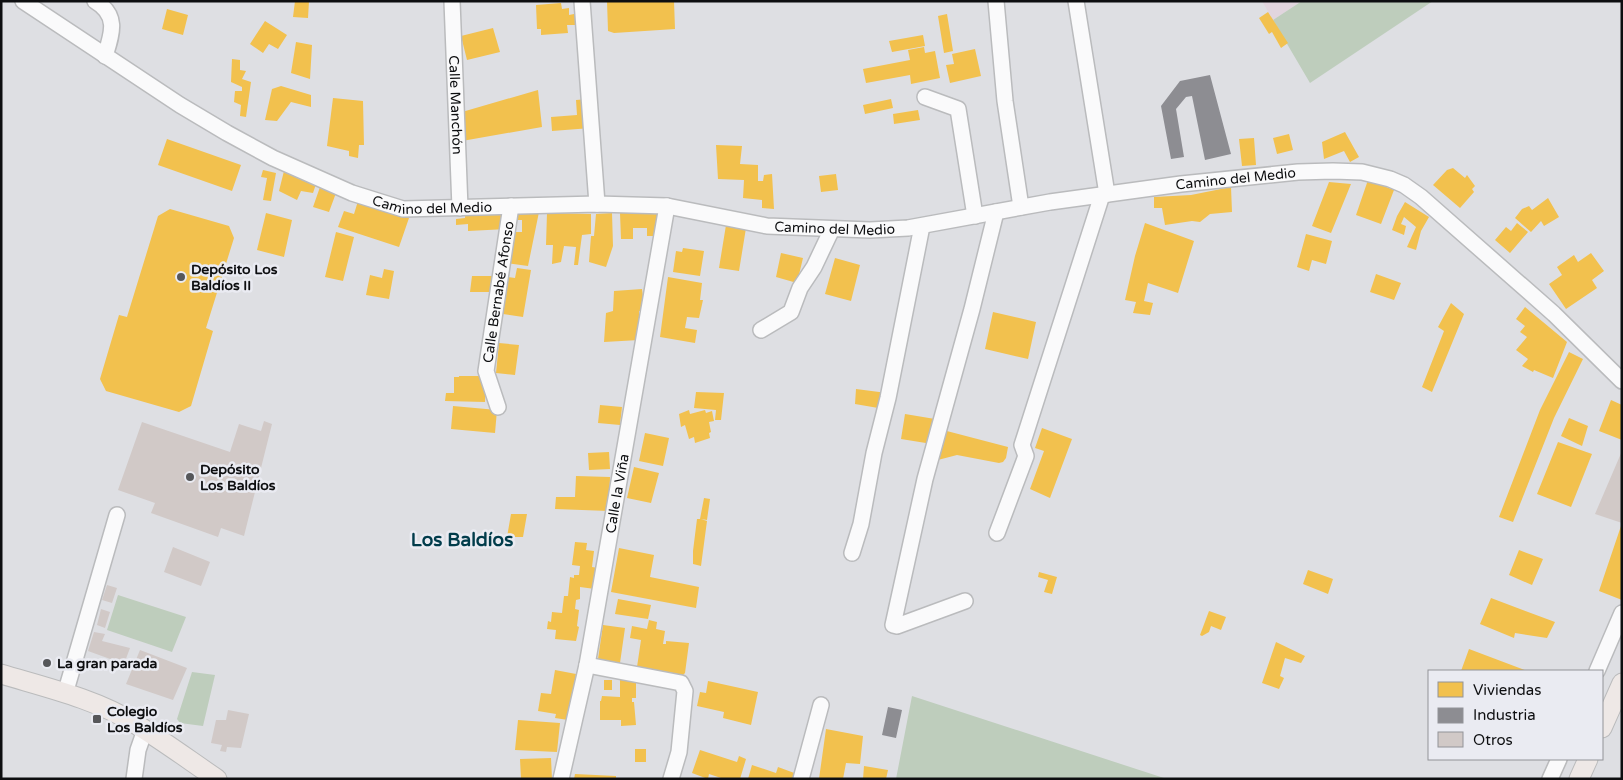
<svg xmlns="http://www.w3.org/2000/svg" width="1623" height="780" font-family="'Varela Round',sans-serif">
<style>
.industrial{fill:#e1d5de}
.green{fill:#becdbc}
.homes{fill:#f2c14e}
.industry{fill:#8d8d92}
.building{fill:#d1c9c7}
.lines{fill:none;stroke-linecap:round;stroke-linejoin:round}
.minor-casing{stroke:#babbbd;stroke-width:18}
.major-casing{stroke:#babbbc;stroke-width:21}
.minor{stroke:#fafafb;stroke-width:15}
.major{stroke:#eee8e6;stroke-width:19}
.poi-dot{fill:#56575a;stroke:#eaebf2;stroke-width:2}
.labels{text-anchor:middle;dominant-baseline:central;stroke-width:5;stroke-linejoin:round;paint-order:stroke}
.street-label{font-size:14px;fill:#0d0e10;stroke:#eaebf2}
.poi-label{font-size:14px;font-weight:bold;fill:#0d0e10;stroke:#eaebf2;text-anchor:start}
.district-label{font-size:19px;font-weight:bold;fill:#013c4b;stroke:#eaebf2}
</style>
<rect width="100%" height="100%" fill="#dedfe3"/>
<path class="industrial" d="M1262 1H1302L1273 20Z"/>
<path class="green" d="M1302 1H1433L1310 83 1273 20Z
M118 595 186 617 172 652 107 630Z
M192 672 215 675 203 726 180 723 177 719Z
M912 696 1167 779H896Z"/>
<path class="homes" d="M295 1H309L308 18 293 17Z
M607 1H674L675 29 614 33 608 31Z
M561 3 562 9 569 8V15L574 14 580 19 579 25H567L568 33 541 35V29H537L536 5Z
M167 9 188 15 183 35 162 29Z
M1268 12 1288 43 1281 48 1272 32 1269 34 1259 18Z
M947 14 953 51 944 53 938 16Z
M265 21 287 35 278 49 269 44 263 53 250 44Z
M493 28 500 52 467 60 461 36Z
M923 35 925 46 892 52 889 41Z
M296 42 312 45 310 79 291 73Z
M924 47 925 53 935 51 940 78 911 84 910 75 866 83 863 69 910 60 908 50Z
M975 49 981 76 950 83 946 65 954 64 952 54Z
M232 59 240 60V70L246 71 242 79 251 82 246 117 240 116 241 105 234 102 235 91H242V87L231 82Z
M281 86 311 95V107L291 102 277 121 265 120 272 89Z
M538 90 542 127 462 141V112Z
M333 98 363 101 364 145H359L358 158 349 156V151L327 146Z
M588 99 591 128 552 131 551 117 577 115 576 100Z
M891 99 893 108 865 114 863 105Z
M918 110 920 120 894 124 893 114Z
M1345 132 1359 157 1350 162 1344 151 1324 159 1322 142Z
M1289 134 1293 150 1277 154 1273 138Z
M1254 138 1256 165 1242 166 1239 139Z
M167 139 241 165 232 191 158 165Z
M716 145 742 146 740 164 758 165V181H763L764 175 772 174 774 209 762 208V200L743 198 744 180 718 179Z
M1453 168 1465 178 1467 175 1475 186 1472 189 1474 192 1460 208 1433 185 1447 170Z
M263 170 276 173 271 201 263 200 267 178 261 177Z
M284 171 316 184 313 193 301 191 297 200 279 191Z
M836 174 838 190 821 192 819 176Z
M1368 180 1394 190 1381 224 1356 215Z
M1329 182 1351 184 1331 233 1312 226Z
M320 187 336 193 329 212 313 207Z
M1231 187 1232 212 1210 214 1200 222 1192 221 1165 225 1162 208H1154V197L1191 195Z
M1548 198 1559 217 1544 226 1541 221 1531 232 1515 218 1522 209 1529 206 1532 210Z
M358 201 409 218 399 247 338 227 344 211 354 214Z
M1405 202 1429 217 1421 231 1416 250 1407 247 1416 227 1404 217 1401 224 1406 226 1404 235 1392 230 1397 216Z
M170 209 229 226 234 238 206 328 213 331 191 406 179 412 106 391 100 379 119 315 127 317 158 216Z
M506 211 507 229 468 231V224L456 225V219L465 218V212Z
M513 212H539L528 266 507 263 512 232H522V220H513Z
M659 212V236H647V228H633V239H621L620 213Z
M266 213 292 220 284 257 257 250Z
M547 213 591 214V234L582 235 578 265H574L576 247 564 246 561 262 552 264 553 245H546Z
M612 213 613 246 606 267 589 262 591 236H594L596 214Z
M1145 223 1194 241 1178 293 1148 283 1144 301 1153 303 1150 315 1133 313 1136 302 1125 300 1135 256Z
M1517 223 1528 232 1510 253 1495 240 1506 227 1511 231Z
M726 225 746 228 739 271 719 268Z
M336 232 354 237 343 281 325 277Z
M1306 234 1332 241 1326 264 1312 260 1309 271 1297 267Z
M683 248 704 251 700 276 673 272 676 251 682 252Z
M781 253 803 258 797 283 776 277Z
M1591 253 1604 271 1592 280 1597 288 1566 309 1549 284 1562 275 1557 267 1574 255 1578 262Z
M835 258 860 265 851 301 825 294Z
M517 268 531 270 523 317 503 314 508 277 515 278Z
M384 269 394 271 389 299 366 295 370 275 382 278Z
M1376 274 1401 283 1394 300 1370 292Z
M472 276H497L494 292H470Z
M668 277 702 283 700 300H703L699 318 687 317 685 328 697 330 695 343 660 337Z
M642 289 645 311H639V340L604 342 606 313 613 311 614 291Z
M1451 303 1464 314 1432 392 1422 387 1444 331 1438 327Z
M1525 307 1567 342 1553 378 1534 370 1533 372 1522 366 1528 359 1516 350 1527 337 1520 332 1525 326 1516 319Z
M993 312 1036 322 1028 359 985 349Z
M499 343 519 345 515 375 496 373Z
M1569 352 1583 359 1554 418 1513 522 1499 517 1540 410Z
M459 376H486L485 402 445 401 446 393H454V377H459Z
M856 389 887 393 884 409 855 404Z
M696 392 724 393 721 420H715L716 410 694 408Z
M1611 400 1622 405V440L1599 431Z
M600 405 622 407 620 425 598 423Z
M453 406 497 410 495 433 451 429Z
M689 410 690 414 705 410 706 413 712 411 714 421 709 422 711 432 709 433 710 438 695 443 694 437 689 439 685 425 681 427 679 414Z
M905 414 935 419 932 444 901 439Z
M1569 418 1588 426 1582 446 1561 436Z
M1042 428 1072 439 1050 498 1030 489 1044 451 1035 448Z
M943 430 1008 447 1006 458 1003 462 999 463 957 455 934 461Z
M645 433 669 438 663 466 639 461Z
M1558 442 1592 454 1571 507 1537 494Z
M609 452 610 469 589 470 588 453Z
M634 467 659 473 651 503 627 498Z
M576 476 610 477 609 511 555 509 556 497H575Z
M704 498 710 499 707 520 701 519 707 521 701 566 693 564V551L697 519H700Z
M511 514H527L523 537H507Z
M1621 526H1622V600L1599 591Z
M575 542 587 543 586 550 594 551 592 567 598 568 595 589 580 587V599L576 600 575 609 579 610 577 626 579 627 576 641 555 639 556 630 547 629 548 621 551 622 552 612 562 613 564 596H568L570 577 574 578V575H579L580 566 572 565Z
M619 548 654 555 650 577 699 587 696 608 611 592Z
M1519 550 1543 559 1532 585 1509 575Z
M1308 570 1333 579 1328 594 1303 584Z
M1039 572 1057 577 1052 594 1044 592 1048 580 1038 577Z
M1491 598 1555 622 1547 638 1515 633 1514 638 1480 624Z
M618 599 651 605 648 619 615 614Z
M1209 611 1226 617 1221 630 1211 626 1209 632 1202 636 1200 635Z
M649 620 657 622 656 629 665 631 663 644H666V641L689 643 685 673 682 676 637 667 641 640 630 638 632 626 647 629Z
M603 625 625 628 620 663 598 659Z
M1276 642 1305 656 1301 663 1285 658 1280 676 1284 678 1279 689 1262 683Z
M1469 649 1527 671H1461Z
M555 670 576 674 568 720 555 718 556 714 538 711 541 693 551 694Z
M620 678 636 681V698H632V702H634L636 725 621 726V720H600V701H601L602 696 620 697Z
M604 680H612V690H604Z
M708 681 758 692 751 725 723 718 724 712 697 706 700 692 706 693Z
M518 720 560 723 557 752 515 750Z
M826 729 863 736 860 764 846 763 843 779H819Z
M635 749H646V762H635Z
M700 750 737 762 739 756 746 759 740 779H724L709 774 708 779 692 773Z
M551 758 552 779H521L520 759Z
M752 765 776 773 778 767 797 774 795 779H748Z
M864 766 888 770 886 779H863Z
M575 774 616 776V779H574Z"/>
<path class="industry" d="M1210 75 1231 154 1205 160 1192 96 1186 97 1176 109 1184 157 1171 159 1161 106 1180 81Z
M888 707 902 710 896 738 882 735Z"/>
<path class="building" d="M264 421 272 424 244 536 221 528 218 537 151 513 155 503 118 490 142 422 230 452 239 424 261 431Z
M1622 451V523L1595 514Z
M173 547 210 562 201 586 164 572Z
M107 585 117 588 112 603 102 600Z
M101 609 110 612 105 628 97 625Z
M94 632 105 634 102 641 130 648 124 664 88 651Z
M140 650 187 668 173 700 126 684Z
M228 710 249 714 241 748 227 747 226 752 220 751 222 745 211 743 216 720H226Z"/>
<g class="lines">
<defs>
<g id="minor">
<path id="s1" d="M23 1 180 105 227 133 273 158 352 193 403 209 597 204 667 206 767 226 870 230 908 228 1050 202 1181 184 1298 172 1333 171 1362 172 1390 179 1404 185 1421 197 1554 314 1622 381"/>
<path d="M95 1C119 15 112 34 105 56"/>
<path id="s2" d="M452 1 460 208"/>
<path d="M582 1 597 204"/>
<path d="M996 1 1005 101 1021 207"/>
<path d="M1076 1 1107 194"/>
<path d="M925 97 958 109 975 216"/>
<path d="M761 330 791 312 800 288 814 267 832 229"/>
<path id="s3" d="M498 407 486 371 511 206"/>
<path d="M997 533 1026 456 1022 445 1102 195"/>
<path d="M852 553 861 524 874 453 888 398 922 226"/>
<path d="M965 601 897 626 893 625 925 479 972 309 996 212"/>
<path d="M587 665 681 683 685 691 679 752 671 779"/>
<path d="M1597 671 1622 613"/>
<path d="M65 694 117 515"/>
<path d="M134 779 138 750 145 730"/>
<path id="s4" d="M561 779 587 665 667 206"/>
<path d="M801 779 821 705"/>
<path d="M1550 779 1559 759"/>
</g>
<path id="major" d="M1 674C44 687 96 699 134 723 162 740 189 760 217 779
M1602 728 1622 683
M1579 779 1588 759"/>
</defs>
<use href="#minor" class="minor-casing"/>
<use href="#major" class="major-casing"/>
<use href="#minor" class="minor"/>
<use href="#major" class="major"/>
</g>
<g class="poi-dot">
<circle cx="181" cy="277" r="5"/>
<circle cx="190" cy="477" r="5"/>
<circle cx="47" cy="663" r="5"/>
<rect x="92" y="714" width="10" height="10" rx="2.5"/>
</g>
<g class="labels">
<g class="street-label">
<text stroke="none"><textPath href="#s2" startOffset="104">Calle Manchón</textPath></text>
<text stroke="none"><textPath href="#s1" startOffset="1274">Camino del Medio</textPath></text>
<text stroke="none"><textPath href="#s1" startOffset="464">Camino del Medio</textPath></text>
<text stroke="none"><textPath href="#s1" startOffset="869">Camino del Medio</textPath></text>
<text stroke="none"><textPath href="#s3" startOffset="118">Calle Bernabé Afonso</textPath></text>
<text stroke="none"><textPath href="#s4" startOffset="291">Calle la Viña</textPath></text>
</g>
<g class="poi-label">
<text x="191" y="269">Depósito Los<tspan x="191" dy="16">Baldíos II</tspan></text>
<text x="200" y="469">Depósito<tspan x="200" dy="16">Los Baldíos</tspan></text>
<text x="57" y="663">La gran parada</text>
<text x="107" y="711">Colegio<tspan x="107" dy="16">Los Baldíos</tspan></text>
</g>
<g class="district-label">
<text x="462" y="540">Los Baldíos</text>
</g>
</g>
<rect width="1623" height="780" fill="none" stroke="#0d0e10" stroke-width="5"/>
<rect x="1428" y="670" width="175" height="90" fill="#eaebf2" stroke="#929398"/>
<rect x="1438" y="682" width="25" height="15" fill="#f2c14e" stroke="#929398"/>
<text x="1473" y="695" font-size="15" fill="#0d0e10">Viviendas</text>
<rect x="1438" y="708" width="25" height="15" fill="#8d8d92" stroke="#929398"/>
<text x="1473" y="720" font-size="15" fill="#0d0e10">Industria</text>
<rect x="1438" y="732" width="25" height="15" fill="#d1c9c7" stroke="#929398"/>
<text x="1473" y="745" font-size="15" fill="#0d0e10">Otros</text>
</svg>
